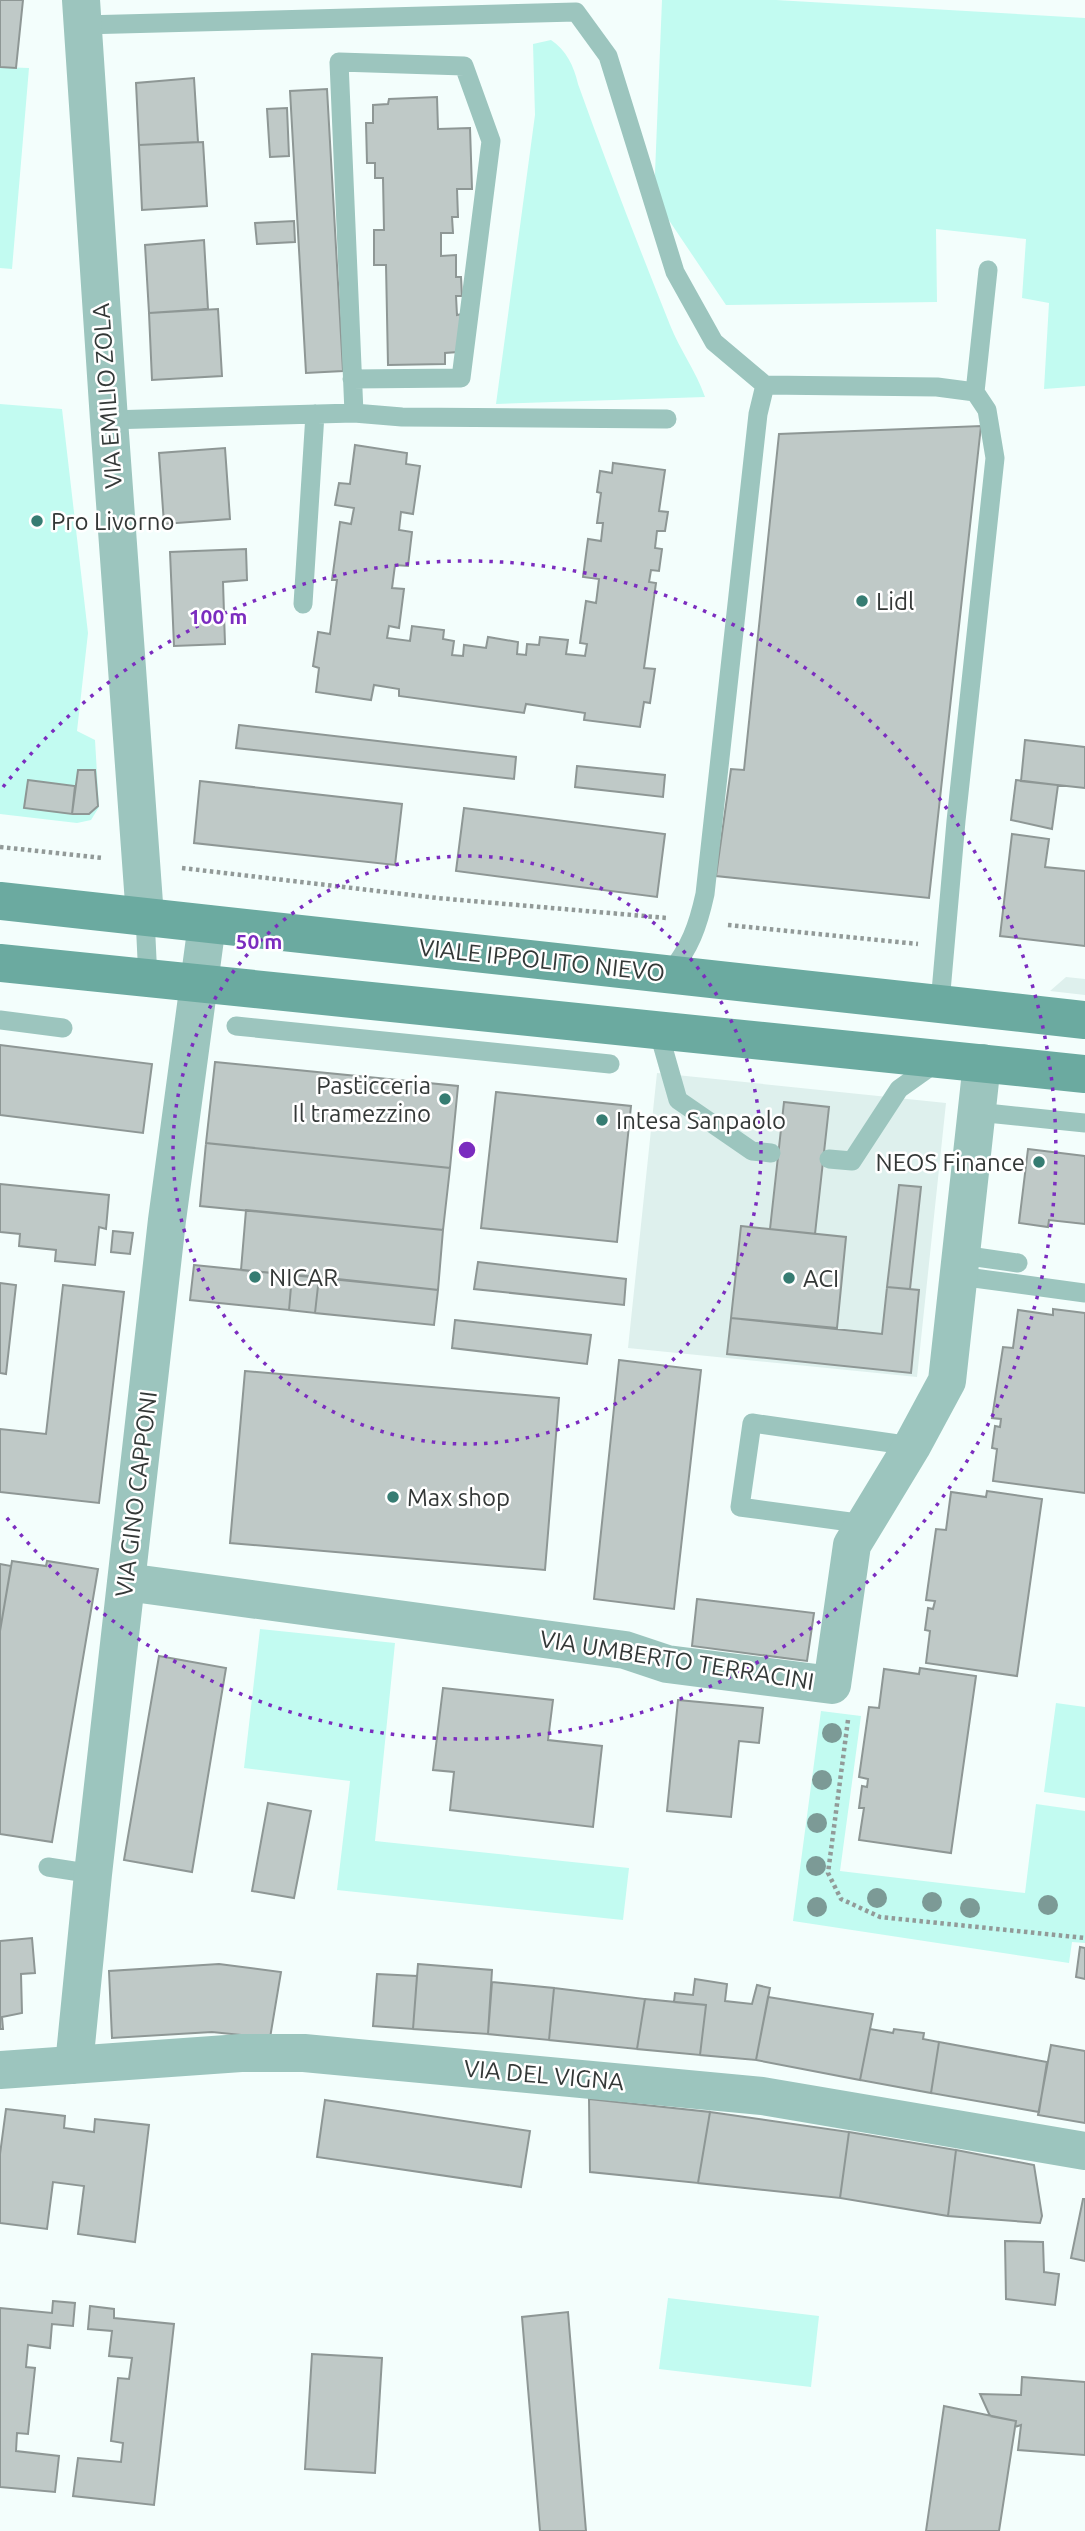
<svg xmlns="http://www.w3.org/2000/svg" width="1085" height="2531" font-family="Ubuntu,sans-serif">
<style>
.built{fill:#def0ed}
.green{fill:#c2fbf1}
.building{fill:#bfc9c7;stroke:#8e9795;stroke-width:2}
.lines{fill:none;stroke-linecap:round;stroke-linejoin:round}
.path{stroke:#929a98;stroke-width:4.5;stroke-dasharray:3.5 3.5;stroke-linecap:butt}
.service{stroke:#9cc5be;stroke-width:19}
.minor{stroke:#9cc5be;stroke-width:38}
.secondary{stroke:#6baaa0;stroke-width:38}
.tree{fill:#7c9a96}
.ring{fill:none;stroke:#7b2cbf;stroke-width:3.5;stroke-dasharray:3.5 7}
.poi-dot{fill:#367c72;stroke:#fff;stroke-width:2.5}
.labels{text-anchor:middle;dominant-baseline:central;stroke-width:5;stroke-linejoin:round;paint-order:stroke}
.street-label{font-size:24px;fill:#343837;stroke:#fff}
.poi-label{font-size:24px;fill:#343837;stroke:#fff;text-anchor:start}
.centre{fill:#7b2cbf;stroke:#fff;stroke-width:3.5}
.ring-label{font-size:21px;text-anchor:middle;font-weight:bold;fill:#7b2cbf;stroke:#fff;stroke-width:5;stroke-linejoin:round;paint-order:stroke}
</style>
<rect width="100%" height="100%" fill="#f3fefc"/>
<path class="built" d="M1066 977 1085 979V995L1050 991Z
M657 1073 946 1103 917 1377 628 1348Z"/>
<path class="green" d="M662 0H776L1085 18V386L1044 389 1049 303 1022 298 1026 239 936 229 937 302 726 305 654 198Z
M551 40C566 50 574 66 578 84 607 165 638 245 670 325 680 350 696 371 705 397L496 404 535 115 533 44Z
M0 67 29 68 12 269 0 268Z
M0 404 62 409 88 633 77 731 95 740 99 807 91 820 77 823 0 814Z
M260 1629 395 1643 375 1841 629 1868 623 1920 337 1890 350 1781 244 1768Z
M1056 1703 1085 1707V1798L1044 1792Z
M821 1711 861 1716 840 1871 1025 1893 1036 1804 1085 1811V1943L1072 1942 1069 1963 793 1921Z
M668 2298 819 2316 811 2387 659 2369Z"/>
<path class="building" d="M0 0H23L16 68 0 67Z
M194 78 198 142 139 145 136 83Z
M327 89 343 371 306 373 290 91Z
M437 97 438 129 470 128 472 189H457L458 217H452L453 233H441V256L456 255V277H461L462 296H456L457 315 462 314 458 352 445 353V364L388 365 386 265H374V230H384L383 178H375V163H367L366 123H373V105L388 104 389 99Z
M287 108 289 156 270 157 267 109Z
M203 142 207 206 142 210 139 145Z
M294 221 295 242 257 244 255 223Z
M204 240 208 309 149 313 145 245Z
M218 309 222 376 152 380 149 313Z
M981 426 929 898 716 876 731 769 744 770 779 434Z
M355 445 407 453 406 464 420 466 413 514 401 512 399 530 412 532 408 566 395 565 392 588 404 589 399 628 389 626 387 638 410 641 412 626 444 630 443 639 454 641 452 655 463 656 464 645 486 648 488 637 518 642 517 654 526 655 527 644 539 645 540 637 568 640 566 654 585 656 587 644 580 643 586 601 596 603 599 579 583 577 588 539 601 541 603 523H597L601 493 597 492 600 471 612 473 613 463 665 470 659 511 668 512 665 531H657L655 548 662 549 659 571 651 570 649 582 656 583 644 668 655 669 650 703 644 702 640 727 584 720 585 713 526 704 524 713 399 696V689L374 685 371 700 316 692 319 668 313 666 318 632 330 634 337 580H332L340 522 351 524 354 508 335 505 339 483 350 484Z
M225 448 230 519 164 524 159 453Z
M246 549 247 580 223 582 225 644 174 646 170 552Z
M239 725 516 757 514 779 236 748Z
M1025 740 1085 747V788L1021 781Z
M577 766 665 775 663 797 575 787Z
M78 770H95L98 806 89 814H72Z
M28 780 75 786 72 814 24 808Z
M1016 780 1058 785 1052 829 1011 820Z
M200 781 402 804 395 865 194 843Z
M464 808 665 834 657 897 456 871Z
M1012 834 1049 839 1045 867 1085 871V946L1000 936Z
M0 1045 152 1064 143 1133 0 1115Z
M215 1062 458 1086 450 1168 206 1143Z
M496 1092 631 1106 617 1242 481 1228Z
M784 1102 829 1107 815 1234 770 1229Z
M206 1143 450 1168 443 1230 200 1206Z
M1028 1149 1085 1156V1224L1049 1220 1048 1227 1019 1223Z
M0 1184 109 1195 106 1229 99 1227 95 1265 55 1261 56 1250 19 1246 20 1234 0 1232Z
M899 1185 921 1187 910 1289 887 1287Z
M246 1210 443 1230 438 1290 241 1270Z
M741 1226 846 1237 837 1328 731 1318Z
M113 1231 133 1233 130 1254 111 1252Z
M478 1262 626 1279 624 1305 474 1289Z
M194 1265 292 1275 289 1310 190 1300Z
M292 1275 319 1277 315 1313 289 1310Z
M319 1277 438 1290 434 1325 315 1313Z
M0 1283 16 1285 6 1374 0 1373Z
M63 1285 124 1292 99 1503 0 1492V1429L46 1434Z
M887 1287 919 1290 911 1373 727 1354 731 1318 882 1334Z
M1053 1309 1085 1313V1493L993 1481 997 1449 992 1448 995 1426 1000 1427 1001 1419 992 1418 1003 1347 1013 1348 1018 1310 1053 1315Z
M455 1320 591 1335 587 1364 452 1348Z
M619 1360 701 1370 674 1609 594 1599Z
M245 1371 559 1398 545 1570 230 1543Z
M987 1491 1042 1499 1017 1676 926 1663 930 1631 925 1630 928 1608 933 1609 935 1601 926 1600 936 1529 946 1530 951 1492 986 1497Z
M12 1561 46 1566 47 1561 98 1569 52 1842 0 1834V1631Z
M0 1564 11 1566 0 1631Z
M697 1599 814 1613 807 1661 692 1646Z
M159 1656 226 1668 192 1872 124 1860Z
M920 1668 976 1676 951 1853 859 1840 864 1808H859L862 1786 867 1787 868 1779 859 1777 869 1707 879 1708 884 1669 919 1674Z
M443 1688 553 1700 548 1740 602 1746 593 1827 450 1810 454 1772 433 1770Z
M678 1700 763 1708 759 1743 739 1741 731 1817 667 1811Z
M268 1803 311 1811 294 1898 252 1891Z
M32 1938 35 1973 21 1974 22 2013 2 2017 3 2029H0V1941Z
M1080 1947 1085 1948V1979L1076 1977Z
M219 1964 281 1972 270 2038 212 2032 112 2038 109 1971Z
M418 1964 492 1970 488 2034 413 2029Z
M377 1974 417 1976 413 2029 373 2026Z
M695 1979 727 1984 725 2001 752 2004 757 1985 770 1988 756 2060 700 2055 706 2005 674 2002 675 1993 693 1995Z
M492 1982 554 1988 549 2040 488 2034Z
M554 1988 645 1999 637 2049 549 2040Z
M768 1997 873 2014 860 2080 756 2060Z
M645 1999 706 2005 700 2055 637 2049Z
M870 2029 893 2033 894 2029 924 2033 923 2039 939 2042 931 2093 860 2080Z
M939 2042 1047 2062 1039 2112 931 2093Z
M1051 2045 1085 2051V2123L1038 2115Z
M589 2099 710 2112 698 2183 590 2172Z
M325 2100 530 2131 521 2187 317 2157Z
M6 2109 65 2116 64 2128 94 2132 95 2119 149 2125 135 2242 78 2234 84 2186 53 2182 47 2229 0 2223V2154Z
M710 2112 849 2132 840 2198 698 2183Z
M849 2132 956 2150 948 2216 840 2198Z
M956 2150 1034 2165 1042 2216 1040 2223 948 2216Z
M1083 2199H1085V2261L1071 2258Z
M1005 2241 1043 2242 1044 2272 1059 2274 1055 2305 1006 2299Z
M53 2301 75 2303 73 2326 52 2324 50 2348 28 2345 26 2367 35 2368 28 2434 17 2433 16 2451 59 2456 55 2492 0 2487V2308L52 2313Z
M90 2306 114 2309V2318L174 2324 154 2505 73 2496 78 2458 121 2462 123 2443 111 2441 118 2378 129 2379 132 2358 109 2356 112 2331 88 2329Z
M568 2312 586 2531H540L522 2317Z
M312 2354 382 2358 375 2473 305 2469Z
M1022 2377 1085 2382V2455L1018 2450 1021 2425 1015 2427 1016 2421 990 2416 980 2394 1021 2395Z
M944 2406 1016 2421 999 2531H926Z"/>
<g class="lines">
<path class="path" d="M0 847 103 858
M182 868 437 898 667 918
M728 925 918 944
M848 1720 828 1873 841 1899 880 1917 1085 1938"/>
<path class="service" d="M82 25 576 12 608 56 675 272 714 342 765 385 937 387 975 392
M354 413 402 417 667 419
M109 420 354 413 339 62 464 66 491 141 461 378 352 379
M303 604 315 414
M145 917 148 980
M669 974C690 948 698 926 705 894L758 414 765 385
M940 1003 956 821 995 458 987 410 975 392 988 270
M0 1020 63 1028
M236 1026 610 1064
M658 1030 678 1100 752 1151 771 1153
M977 1112 1085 1123
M829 1159 852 1161 899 1089 937 1062
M962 1255 1018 1263
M959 1276 1085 1293
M865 1524 740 1507 752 1423 912 1446
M48 1867 93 1874"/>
<path class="minor" d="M81 0 109 420 145 917
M126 1582 625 1650 667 1664 832 1685 852 1545 912 1446 947 1381 982 1063
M74 2065 93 1874 167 1220 207 924
M0 2070 241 2053H304L762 2096 1085 2151"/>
<path class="secondary" d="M0 901 1085 1020
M0 963 1085 1074"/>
</g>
<g class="tree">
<circle cx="832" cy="1733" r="10"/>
<circle cx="822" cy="1780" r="10"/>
<circle cx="817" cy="1823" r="10"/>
<circle cx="816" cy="1866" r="10"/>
<circle cx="877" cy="1898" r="10"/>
<circle cx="932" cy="1902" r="10"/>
<circle cx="1048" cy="1905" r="10"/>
<circle cx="817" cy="1907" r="10"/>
<circle cx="970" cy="1908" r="10"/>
</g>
<g class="ring">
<circle cx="467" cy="1150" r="294"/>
<path d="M3 787A589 589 0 1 1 3 1513"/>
</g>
<g class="poi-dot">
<circle cx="37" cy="521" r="7"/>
<circle cx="862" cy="601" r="7"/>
<circle cx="445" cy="1099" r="7"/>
<circle cx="602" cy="1120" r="7"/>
<circle cx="1039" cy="1162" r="7"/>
<circle cx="255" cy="1277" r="7"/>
<circle cx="789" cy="1278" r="7"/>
<circle cx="393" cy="1497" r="7"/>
</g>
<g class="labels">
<g class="street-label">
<text transform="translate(107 396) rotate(-94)">VIA EMILIO ZOLA</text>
<text transform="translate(542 960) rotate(6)">VIALE IPPOLITO NIEVO</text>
<text transform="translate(136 1494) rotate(-83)">VIA GINO CAPPONI</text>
<text transform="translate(677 1660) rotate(9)">VIA UMBERTO TERRACINI</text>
<text transform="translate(544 2075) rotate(5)">VIA DEL VIGNA</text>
</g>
<g class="poi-label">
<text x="51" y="521">Pro Livorno</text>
<text x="876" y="601">Lidl</text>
<text x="431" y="1085" text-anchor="end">Pasticceria<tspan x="431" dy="28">Il tramezzino</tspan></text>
<text x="616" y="1120">Intesa Sanpaolo</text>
<text x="1025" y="1162" text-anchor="end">NEOS Finance</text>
<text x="269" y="1277">NICAR</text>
<text x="803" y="1278">ACI</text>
<text x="407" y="1497">Max shop</text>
</g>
</g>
<circle cx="467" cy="1150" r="10" class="centre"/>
<g class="ring-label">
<text x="218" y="624">100 m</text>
<text x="259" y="949">50 m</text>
</g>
</svg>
